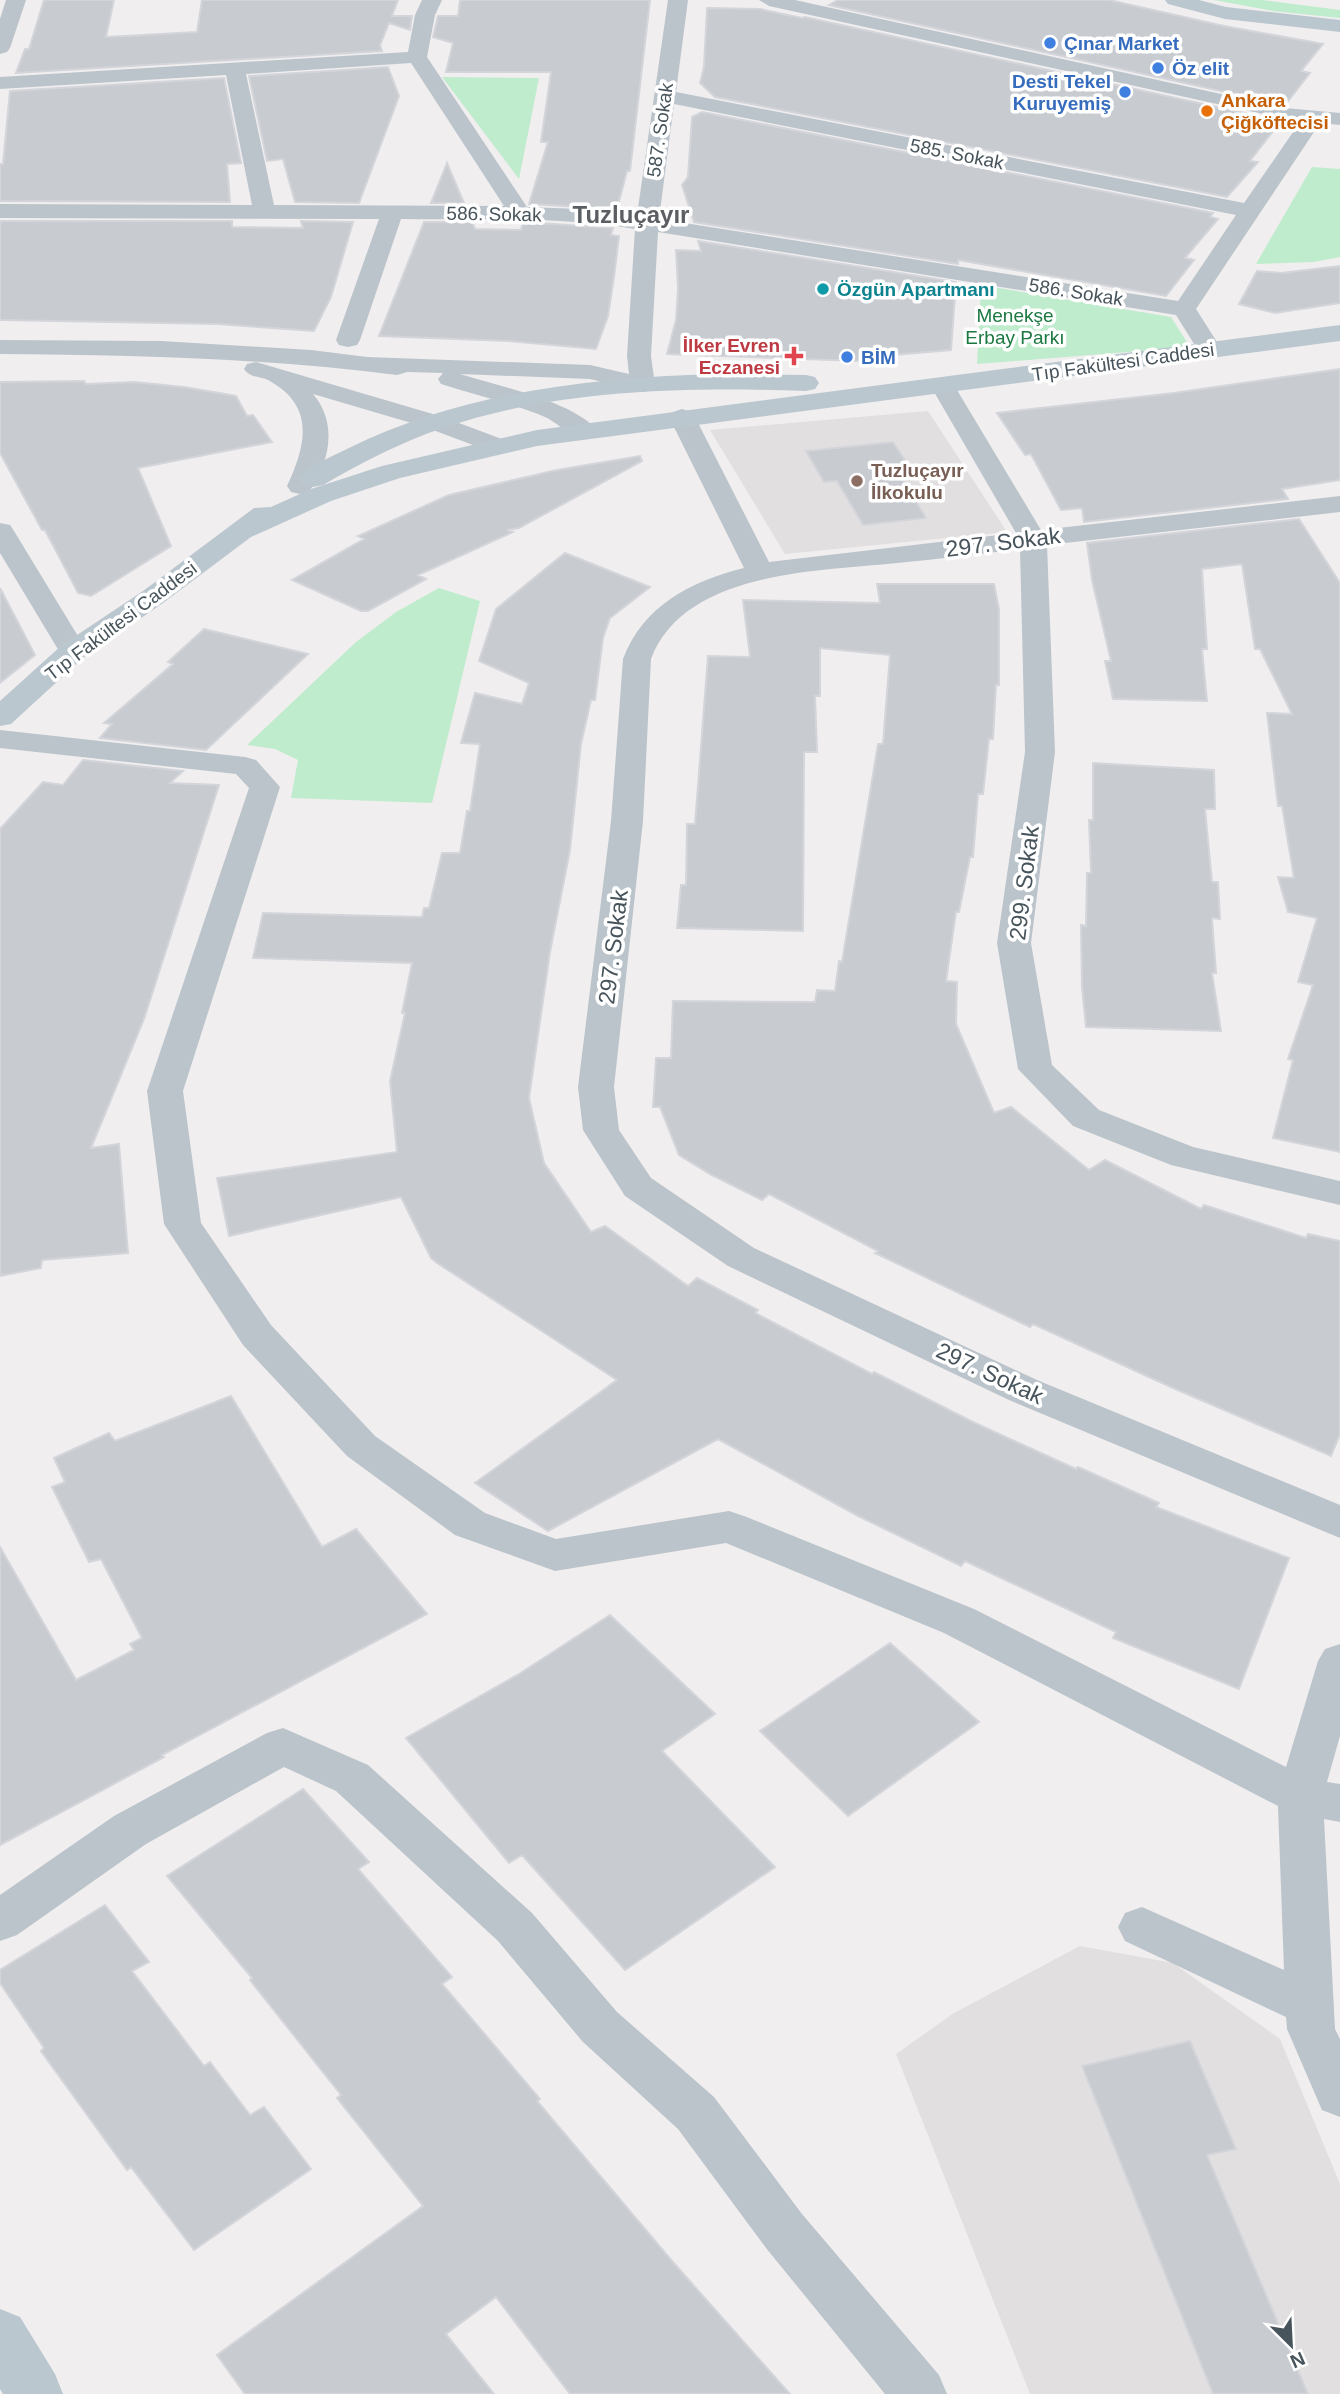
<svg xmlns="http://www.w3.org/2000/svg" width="1340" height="2394" font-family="Arial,sans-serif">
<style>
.education{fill:#e2dfe0}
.green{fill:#bfeccc}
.building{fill:#c8ccd1;stroke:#d3d5da;stroke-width:2}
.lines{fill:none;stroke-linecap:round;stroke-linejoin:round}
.minor{fill:#bbc4cb;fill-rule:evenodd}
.secondary{fill:#bbc7cf;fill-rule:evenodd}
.shop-dot{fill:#3f7fe0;stroke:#fff;stroke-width:2.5}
.food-dot{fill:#e8710a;stroke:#fff;stroke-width:2.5}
.culture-dot{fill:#0f9aa8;stroke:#fff;stroke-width:2.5}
.health-dot{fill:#e0444e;stroke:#fff;stroke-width:2.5}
.education-dot{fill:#8d6e63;stroke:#fff;stroke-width:2.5}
.labels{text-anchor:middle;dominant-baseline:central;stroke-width:7;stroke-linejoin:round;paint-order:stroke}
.far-shop-label{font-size:19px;font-weight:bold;fill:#366cbe;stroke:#fff;text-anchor:start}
.far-food-label{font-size:19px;font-weight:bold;fill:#c56008;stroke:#fff;text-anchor:start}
.far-street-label{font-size:19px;fill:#47545b;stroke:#fff}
.far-culture-label{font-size:19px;font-weight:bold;fill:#0d838f;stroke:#fff;text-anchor:start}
.far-park-label{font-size:19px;fill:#1c7841;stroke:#fff}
.far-health-label{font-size:19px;font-weight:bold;fill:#be3a42;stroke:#fff;text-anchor:end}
.far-education-label{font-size:19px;font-weight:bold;fill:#785e54;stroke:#fff;text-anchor:start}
.street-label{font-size:23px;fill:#47545b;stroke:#fff}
.far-district-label{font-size:24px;font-weight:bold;fill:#5b5f63;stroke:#fff}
</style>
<rect width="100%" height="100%" fill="#f1eeef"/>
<path class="education" d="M928 411 1007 532 785 554 710 430Z
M1080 1946 1173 1963 1280 2039 1340 2184V2394H1030L896 2054 954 2013Z"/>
<path class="green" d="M1214 0H1262L1340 10V18L1273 11Z
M442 77 539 78 519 179Z
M1312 167 1340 169V257L1314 262 1256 264Z
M981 285 1171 317 1190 347 977 364Z
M439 588 480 601 432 803 291 798 298 760 275 749 247 745 356 642 396 612Z"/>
<path class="building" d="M44 0H114L106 37 197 32 202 0H398L392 16H412L410 30 389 23 380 45 382 51 16 73 25 49H29Z
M460 0H650L630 171H627L617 209 529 204 548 142H541L551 72H446L453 43 433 37 438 16H458Z
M838 0H1109L1224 26 1323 44 1301 71 1310 73 1285 105 829 5Z
M707 8 760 9 802 18 805 17 1277 120 1274 124 1277 126 1250 161 1258 162 1227 197 715 97 700 83 704 67Z
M388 67 399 96 359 203 295 202 283 159 267 161 249 76Z
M224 78 241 163 227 164 230 202 0 201V164H3L10 91Z
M702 112 1213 213 1210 217 1218 219 1185 258 1194 260 1166 296 958 260V264L694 222 682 185 688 177 692 117Z
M447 163 464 203H431Z
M0 221H232V227L303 228 301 221 353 222 331 297 314 331 217 324 0 320Z
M424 222H472L475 229 521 230 523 222 613 228 611 235 619 236 614 277 608 316 596 349 508 341 379 336Z
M698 241 956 282 951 350 859 358V361L667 354 676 320 678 289 676 250 701 251Z
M1340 266V303L1275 313 1239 304 1257 271 1281 273Z
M1340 369V480L1282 489 1288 499 1084 522 1082 508 1061 510 1031 454 1025 455 997 413 1174 393Z
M84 381 86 384 134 382 184 387 236 396 247 416 253 415 272 442 138 468 171 546 91 596 78 593 45 530H42L0 453V382Z
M893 442 915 475 901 477 926 518 863 525 837 481 824 482 806 451Z
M640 456 642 461 519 528 507 530 513 532 418 575 426 579 368 611H361L292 580 364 539 358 536 449 495 557 470Z
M1299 519 1340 583V1152L1273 1138 1293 1060 1288 1059 1313 985 1298 982 1317 918 1288 912 1278 877 1294 878 1282 806H1278L1267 713 1292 714 1260 649H1255L1242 564 1202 569 1207 649H1202L1207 701 1113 699 1105 661H1111L1092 580 1087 543Z
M565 553 650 587 610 618 603 638 595 700H591L581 744 570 850 550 952 529 1098 544 1163 591 1232 605 1226 688 1286 697 1278 758 1310 755 1313 872 1374 874 1372 975 1423 1076 1469 1078 1467 1159 1503 1156 1507 1289 1558 1239 1689 1113 1638 1116 1632 965 1561 961 1566 858 1516 718 1439 548 1531 475 1483 617 1380 437 1263 431 1258 401 1197 229 1236 217 1178 397 1152 390 1081 405 1013H402L412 963 253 958 263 913 422 917 424 908H429L442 853H460L467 811H470L480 744 461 743 475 693 522 704 529 683 479 661 496 609Z
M877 584H994L999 609V685H996L993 739H989L983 794H978L973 857H970L959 912H956L946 981 957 982 956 1024 994 1113 1011 1107 1089 1170 1105 1160 1201 1209 1204 1205 1306 1238 1308 1234 1340 1241V1434L1331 1456 1173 1388 1033 1324 1030 1327 875 1253 878 1251 769 1194 762 1200 710 1174 679 1155 660 1107H653L656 1058H671L673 1001 815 1002 817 990 835 991 839 961 842 962 878 744H883L890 655 820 648V696H815L817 752H804L803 931 677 928 681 885H686L687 824H695L708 656 750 657 743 600 880 603Z
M0 588 35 655 0 683Z
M204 629 308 654 206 750 100 738 112 724 104 723 173 664 168 662Z
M83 760 183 771 170 783 219 785 144 1019 91 1148 119 1144 128 1253 42 1260 41 1268 0 1276V829L43 782 63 785Z
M1093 763 1214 770 1215 809H1205L1212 882H1218L1220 919 1212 918 1216 973H1212L1221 1031 1086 1027 1082 987 1081 925 1086 926 1087 873H1091L1089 820H1093Z
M231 1396 322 1547 356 1529 427 1614 162 1755 164 1757 0 1845V1547L76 1680 134 1650 130 1644 142 1638 101 1559 89 1562 52 1487 65 1482 54 1458 109 1433 115 1441Z
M610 1615 715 1714 662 1751 775 1867 625 1970 522 1855 509 1863 406 1738 519 1674Z
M890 1643 979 1722 848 1816 760 1731Z
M303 1789 369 1862 358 1869 452 1977 442 1984 540 2099 537 2101 672 2261 790 2394H570L496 2297 446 2334 494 2394H245L217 2355 423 2206 337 2098 341 2095 250 1980 252 1978 167 1876Z
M105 1905 149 1962 132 1971 204 2066 210 2062 250 2115 264 2107 311 2169 194 2250 131 2167 127 2170 41 2051 44 2048 0 1983V1970Z
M1190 2041 1236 2149 1207 2155 1308 2394H1213L1082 2066Z"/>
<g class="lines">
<path class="minor" d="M6 0H26L10 48 7 52 0 54V19Z
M422 0H442L435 15 427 57 527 207 605 210 637 215 668 0H688L676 92 1244 203 1300 122 769 6 759 0H795L1285 108 1340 113V125L1320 123 1196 309 1222 350 1219 355 1210 357 1201 355 1176 315 658 232 651 356 655 385 652 390 643 392 590 379 460 374C494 385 577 402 597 431L593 436C573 442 562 425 545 417 512 403 475 395 441 384L438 379 443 373 407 372 397 375C265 358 133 355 0 354V340L161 341 311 350 367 357 590 365 629 374 627 356 635 229C558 216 479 220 401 219L360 340 357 345 348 347 339 345 336 340 379 219 0 218V204L252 205 226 75 0 89V77L408 52 415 15ZM411 63 504 206 274 205 246 74ZM674 104 1236 215 1178 301 659 219Z
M256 362 443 417 507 441 511 446 507 451 498 454 489 451 425 427 313 394C338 423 330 462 309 492L300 494 291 492 287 486C306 445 316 406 268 380 259 376 250 378 244 369L247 364Z
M942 378 951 380 1041 530 1340 496V512L1047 545 1055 752 1031 943 1052 1065 1099 1110 1193 1147 1340 1181V1205L1171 1165 1073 1126 1018 1069 997 943 1025 752 1020 549C979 554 938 559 897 563 819 571 684 571 651 659L643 821 614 1087 619 1130 651 1178 754 1248 1037 1380 1340 1505V1538L1009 1400 728 1266 625 1196 583 1130 578 1087 611 821 623 659C643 606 691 581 744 568L669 417 673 412 682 409 691 412 695 417 769 562 1016 533 930 385 933 380Z
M0 523 10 525 14 531 87 651 83 657 73 660 63 657 59 651 0 553Z
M0 730 245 757 256 760 280 787 183 1091 201 1223 271 1325 375 1436 485 1513 556 1539 729 1511 744 1516 974 1609 1286 1767 1318 1661 1325 1649 1340 1644V1736L1327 1782 1340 1784V1822L1324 1819 1335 2029 1340 2039V2117L1322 2110 1287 2029 1286 2017 1125 1941 1118 1927 1125 1913 1142 1907 1284 1970 1278 1806 944 1633 726 1543 555 1571 455 1535 347 1456 243 1345 164 1224 147 1091 249 788 236 774 0 748Z
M283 1728 368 1765 532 1913 617 2012 714 2097 802 2214 939 2375 947 2394H885L766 2248 678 2129 583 2042 498 1941 336 1791 284 1767 146 1844 17 1935 0 1941V1895L114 1816 267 1733Z"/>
<path class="secondary" d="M1165 0H1199L1226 7 1340 20V32L1225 19 1168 4Z
M1340 325V341L537 446 400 478 331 501 251 537 163 603 84 657 11 724 0 726V701L62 645 143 591 254 508 271 507 311 489 382 466 537 430Z
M714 374 806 375 815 377 819 383 815 389 806 391C685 387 558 389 443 428 401 442 361 463 323 485L313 487 303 485 299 479C309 465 333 456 349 448 463 392 589 378 714 374Z
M0 2309 20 2317 55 2374 63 2394H3L0 2389Z"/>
</g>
<g class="shop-dot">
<circle cx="1050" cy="43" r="7"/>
<circle cx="1158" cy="68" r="7"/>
<circle cx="1125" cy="92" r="7"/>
<circle cx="847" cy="357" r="7"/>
</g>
<circle class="food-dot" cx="1207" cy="111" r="7"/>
<circle class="culture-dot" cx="823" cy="289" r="7"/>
<path class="health-dot" d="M790.5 345.5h7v7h7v7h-7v7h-7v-7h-7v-7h7z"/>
<circle class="education-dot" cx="857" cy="481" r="7"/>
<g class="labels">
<g class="far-shop-label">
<text x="1064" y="43">Çınar Market</text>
<text x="1172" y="68">Öz elit</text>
<text x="1111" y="81" text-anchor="end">Desti Tekel<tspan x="1111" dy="22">Kuruyemiş</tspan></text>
<text x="861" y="357">BİM</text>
</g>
<g class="far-food-label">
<text x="1221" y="100">Ankara<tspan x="1221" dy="22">Çiğköftecisi</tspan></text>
</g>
<g class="far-street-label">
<text transform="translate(660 130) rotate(-82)">587. Sokak</text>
<text transform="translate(957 154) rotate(11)">585. Sokak</text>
<text transform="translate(494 214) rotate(1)">586. Sokak</text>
<text transform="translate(1076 292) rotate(9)">586. Sokak</text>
<text transform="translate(1123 362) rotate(-8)">Tıp Fakültesi Caddesi</text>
<text transform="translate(121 621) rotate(-37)">Tıp Fakültesi Caddesi</text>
</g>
<g class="far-culture-label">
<text x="837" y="289">Özgün Apartmanı</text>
</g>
<g class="far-park-label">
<text x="1015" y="315">Menekşe<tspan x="1015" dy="22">Erbay Parkı</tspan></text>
</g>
<g class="far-health-label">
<text x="780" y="345">İlker Evren<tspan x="780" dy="22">Eczanesi</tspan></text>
</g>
<g class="far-education-label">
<text x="871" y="470">Tuzluçayır<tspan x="871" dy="22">İlkokulu</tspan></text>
</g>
<g class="street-label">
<text transform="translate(1003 542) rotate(-7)">297. Sokak</text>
<text transform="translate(1024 883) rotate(-83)">299. Sokak</text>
<text transform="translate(613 947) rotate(-83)">297. Sokak</text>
<text transform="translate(990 1373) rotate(25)">297. Sokak</text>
</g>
<g class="far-district-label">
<text x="631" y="214">Tuzluçayır</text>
</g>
</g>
<g transform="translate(1291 2345) rotate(156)" stroke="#ffffff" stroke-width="5" paint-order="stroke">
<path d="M0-5L12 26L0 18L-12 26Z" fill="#47545b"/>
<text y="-10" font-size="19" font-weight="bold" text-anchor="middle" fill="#47545b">N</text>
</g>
</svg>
